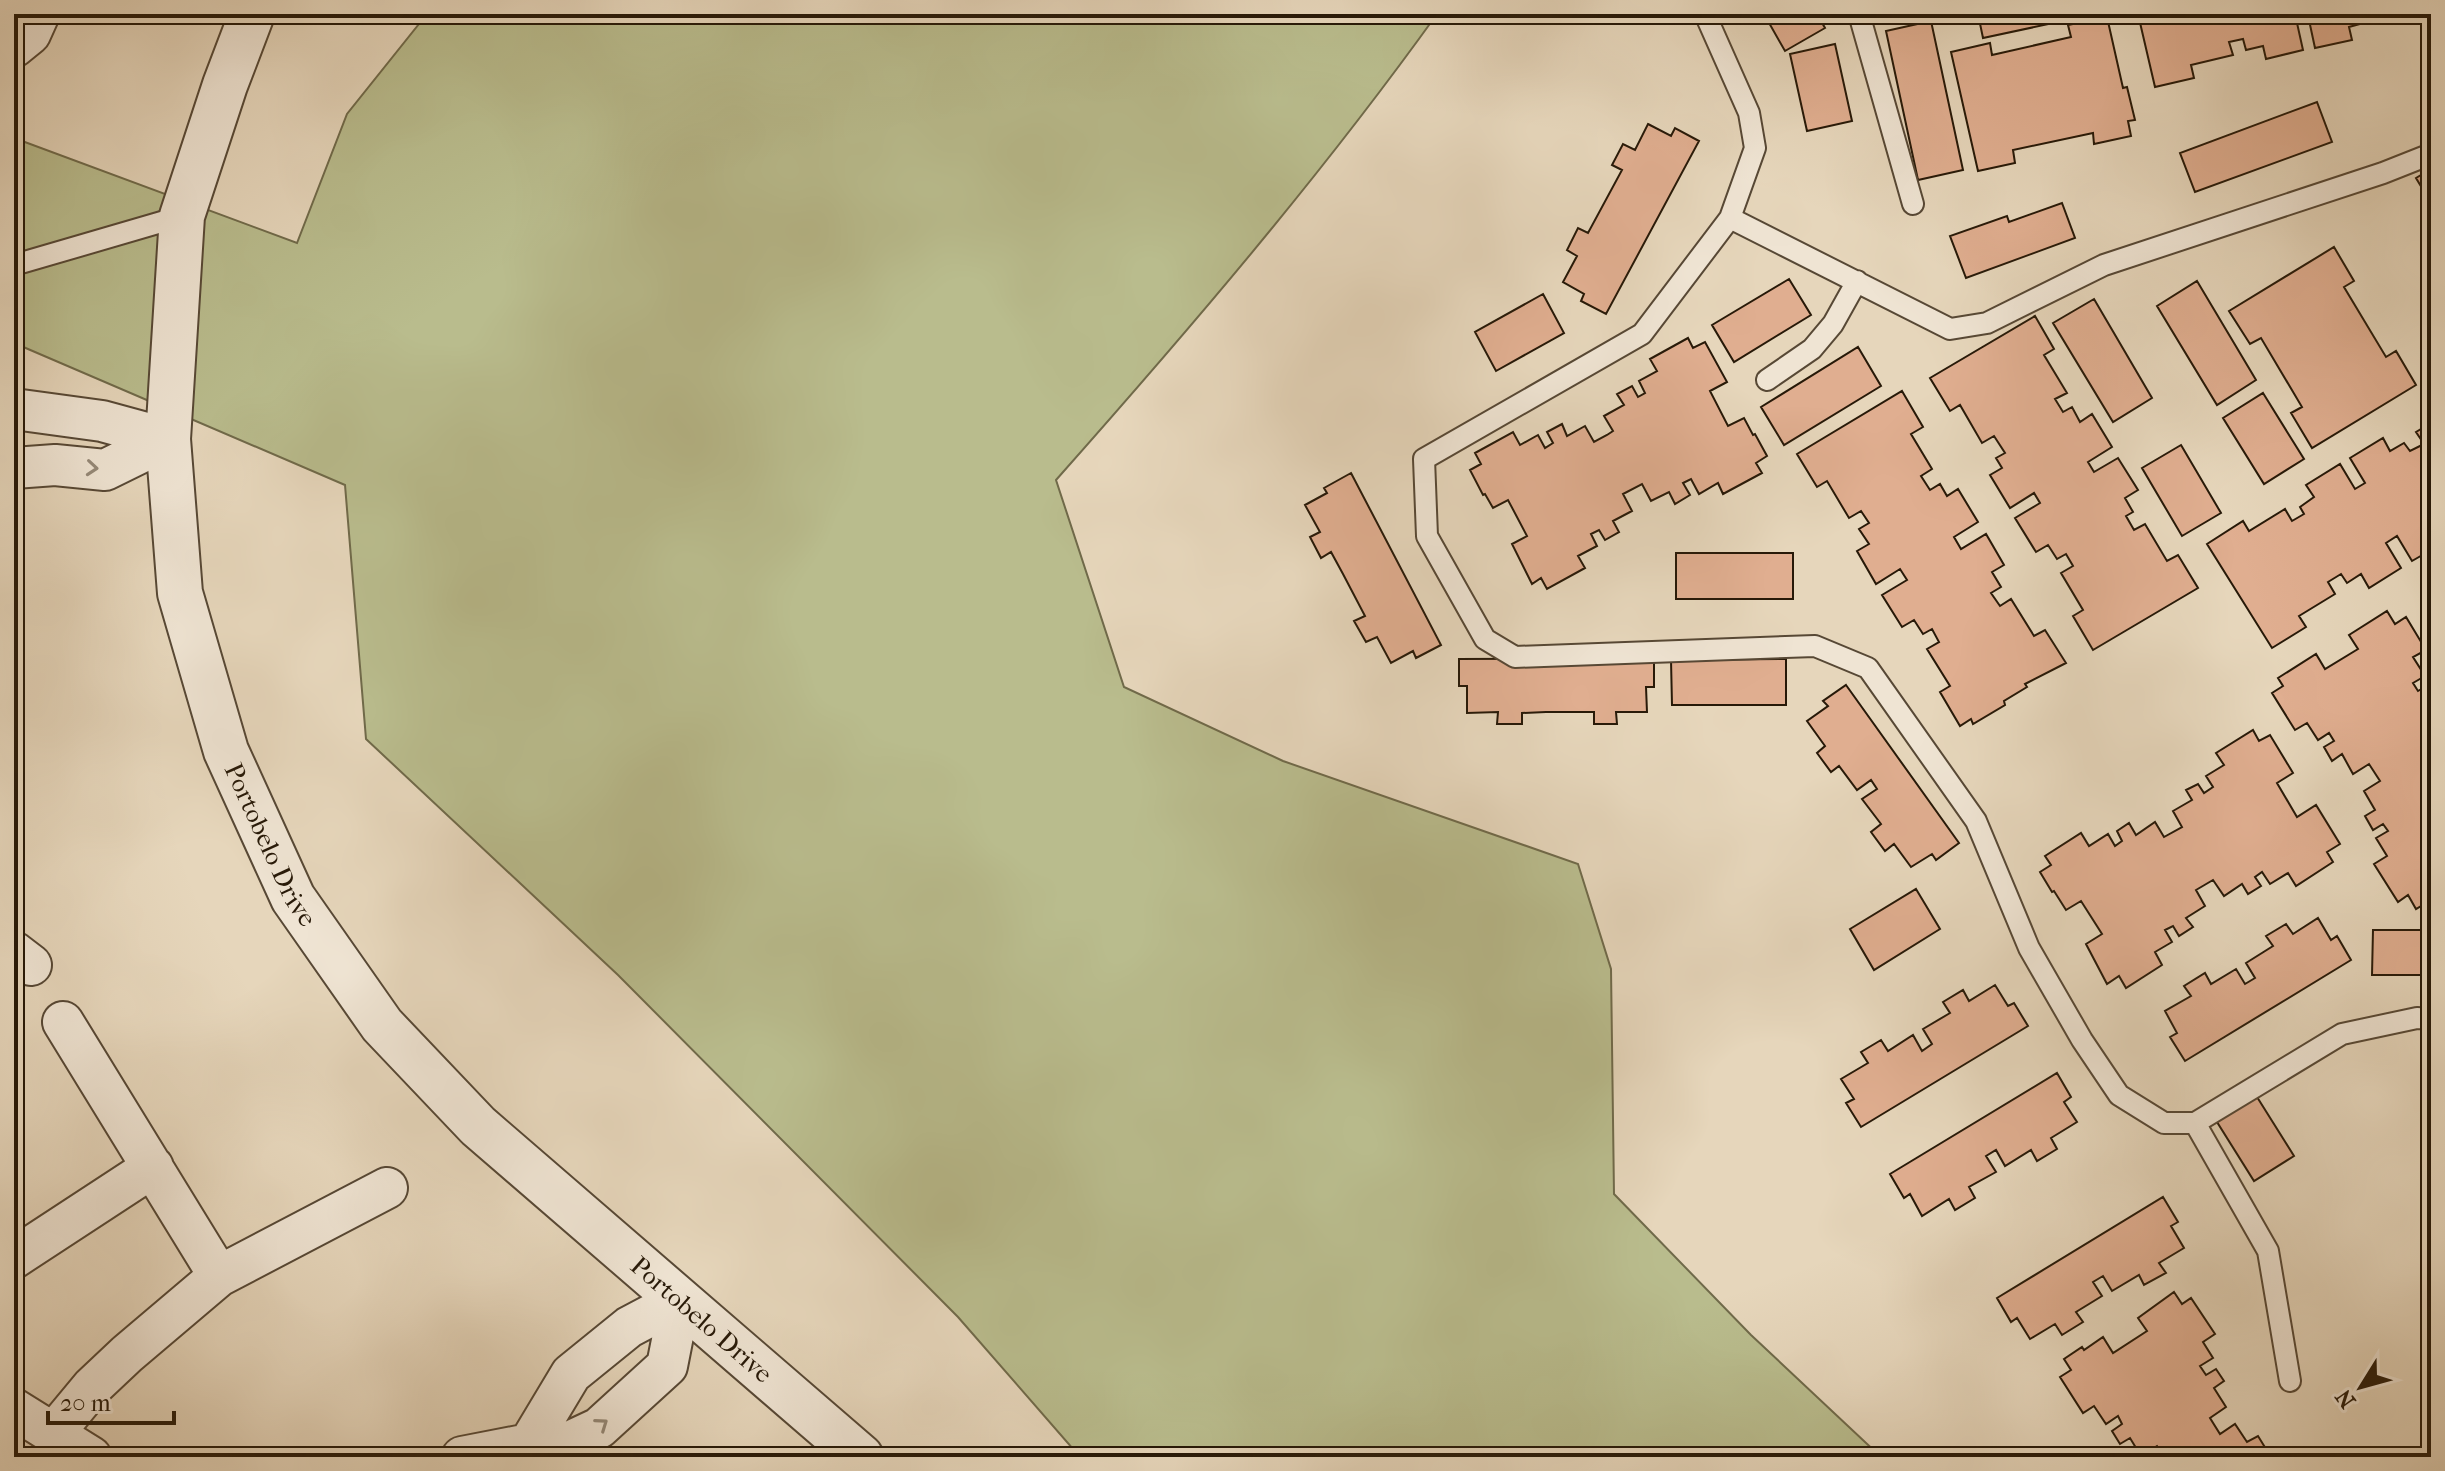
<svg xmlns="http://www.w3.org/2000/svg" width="2445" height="1471" font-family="'IM FELL French Canon',serif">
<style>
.green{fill:#b9bc8d;stroke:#706a4a;stroke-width:2}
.building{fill:#e0ae90;stroke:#271908;stroke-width:2}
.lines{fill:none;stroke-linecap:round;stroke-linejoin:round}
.service-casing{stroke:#574835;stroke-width:24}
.minor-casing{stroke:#574835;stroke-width:44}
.tertiary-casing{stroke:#574835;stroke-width:48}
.service{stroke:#efe4d3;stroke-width:20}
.minor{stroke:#efe4d3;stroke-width:40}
.tertiary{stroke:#efe4d3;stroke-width:44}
.oneway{stroke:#958978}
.labels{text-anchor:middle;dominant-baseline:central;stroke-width:6;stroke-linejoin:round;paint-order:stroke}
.street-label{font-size:26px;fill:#271908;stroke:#efe4d3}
</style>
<rect width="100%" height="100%" fill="#e6d6bb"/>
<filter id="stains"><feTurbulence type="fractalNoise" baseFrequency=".0025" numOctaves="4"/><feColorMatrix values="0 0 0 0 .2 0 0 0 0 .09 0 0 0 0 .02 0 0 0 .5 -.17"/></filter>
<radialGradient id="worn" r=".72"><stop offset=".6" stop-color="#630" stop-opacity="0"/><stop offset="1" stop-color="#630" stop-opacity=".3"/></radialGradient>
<path class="green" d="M427 14H1437C1320 177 1189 330 1056 480L1124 687 1283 761 1578 864 1611 969 1614 1194 1751 1335 1881 1457H1080L958 1317 618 975 366 739 345 485 14 343V138L297 243 347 114Z"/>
<path class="building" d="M1764 14H1817L1825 28 1785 51Z
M1978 14H2057L2058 22 1983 38Z
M2138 14H2365L2367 22 2349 27 2352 40 2315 48 2309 20 2297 23 2303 50 2266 59 2263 46 2246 50 2243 39 2229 42 2233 55 2191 65 2194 78 2155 87Z
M2379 14H2420L2381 23Z
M2107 17 2123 88 2127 87 2135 120 2128 121 2131 136 2094 144 2093 133 2013 150 2015 163 1978 171 1951 52 1990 43 1992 55 2071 37 2068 25Z
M1931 21 1963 170 1918 180 1886 31Z
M1835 44 1852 121 1807 131 1790 54Z
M2317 102 2332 142 2195 192 2180 153Z
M1648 124 1671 136 1675 128 1699 141 1606 314 1581 301 1584 294 1563 282 1577 256 1567 250 1578 228 1588 233 1622 170 1612 165 1623 144 1635 150Z
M2431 169V203L2416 178Z
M2062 203 2075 238 1966 278 1950 236 2007 216 2009 222Z
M2334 247 2354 281 2344 287 2386 357 2396 351 2416 385 2312 448 2291 413 2302 407 2261 338 2250 344 2229 311Z
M1789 279 1811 315 1734 362 1712 325Z
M2197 281 2256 380 2217 405 2157 306Z
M1543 294 1564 333 1496 371 1475 332Z
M2094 299 2152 398 2113 422 2053 323Z
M2035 316 2054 349 2044 355 2067 393 2055 399 2063 412 2072 407 2080 422 2092 414 2112 447 2088 462 2094 472 2118 458 2138 490 2125 498 2133 512 2126 516 2134 530 2145 524 2167 561 2178 555 2198 588 2093 650 2073 616 2083 610 2061 573 2073 566 2066 554 2057 559 2048 545 2036 552 2015 518 2040 503 2034 493 2010 508 1990 475 2002 468 1996 458 2005 453 1994 436 1982 443 1960 405 1950 411 1930 378Z
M1688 338 1693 348 1705 342 1727 382 1710 391 1728 426 1744 418 1753 435 1755 434 1767 456 1756 463 1762 473 1723 494 1718 483 1699 494 1691 479 1683 483 1690 495 1675 504 1669 492 1651 501 1642 484 1623 494 1632 511 1613 521 1619 532 1605 540 1599 530 1591 534 1597 546 1578 556 1585 568 1547 589 1541 578 1532 584 1512 544 1527 536 1508 500 1493 508 1485 494 1483 495 1470 470 1481 464 1475 453 1513 432 1520 445 1538 435 1545 448 1553 443 1547 432 1562 424 1567 436 1585 426 1594 442 1607 435 1613 431 1604 416 1624 405 1617 394 1632 386 1638 397 1645 393 1639 381 1657 371 1650 359Z
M1858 347 1881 386 1784 445 1761 407Z
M1902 391 1923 427 1911 434 1932 469 1921 476 1930 490 1940 484 1947 496 1958 489 1978 522 1954 537 1961 549 1986 534 2004 565 1992 572 2001 587 1991 593 2000 606 2011 599 2034 636 2045 630 2066 663 2025 684 2027 687 2004 701 2005 705 1973 724 1971 719 1960 726 1940 692 1950 686 1927 649 1939 642 1932 629 1923 634 1914 620 1902 627 1882 595 1907 580 1900 569 1876 584 1857 551 1869 544 1859 529 1869 523 1861 511 1849 518 1827 481 1817 487 1797 454Z
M2263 393 2304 459 2264 484 2223 418Z
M2431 423V550L2412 561 2397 536 2386 543 2401 568 2369 588 2361 574 2347 583 2341 574 2328 582 2335 594 2299 616 2306 627 2272 648 2207 544 2243 521 2249 531 2285 509 2292 521 2304 514 2300 507 2314 497 2306 485 2340 464 2355 489 2365 483 2350 458 2383 438 2390 451 2404 443 2410 451 2424 444 2416 432Z
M2181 445 2221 513 2182 536 2142 468Z
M1351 473 1441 645 1416 658 1413 651 1391 663 1377 637 1366 642 1354 621 1365 616 1343 574 1331 552 1321 558 1310 537 1320 532 1305 505 1327 493 1324 488Z
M1676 553H1793V599H1676Z
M2387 611 2395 624 2406 617 2426 650 2413 657 2425 676 2413 683 2418 691 2428 685 2431 690V700L2425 704 2431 714V736L2425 740 2431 748V900L2416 909 2408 895 2398 902 2374 864 2387 856 2376 838 2388 831 2383 824 2373 830 2365 816 2375 810 2364 791 2380 781 2369 764 2353 774 2342 754 2332 761 2324 747 2334 741 2329 733 2318 740 2307 723 2295 730 2272 693 2283 686 2278 678 2316 654 2325 669 2358 649 2349 635Z
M1654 658V687H1646L1647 712H1616L1617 724H1594V712H1546L1522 713V724H1497L1498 712 1467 713V686H1459V659Z
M1786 659V705H1672L1671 660Z
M1846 685 1959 843 1936 860 1932 854 1911 867 1894 844 1885 851 1871 832 1881 824 1862 799 1877 789 1871 780 1857 790 1839 766 1831 772 1817 753 1825 746 1807 721 1828 706 1823 701Z
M2253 730 2259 741 2270 735 2293 773 2277 783 2297 817 2316 805 2340 844 2327 852 2333 862 2296 886 2288 873 2270 884 2262 872 2255 877 2261 886 2248 894 2242 884 2224 896 2213 880 2196 890 2205 906 2186 918 2193 927 2179 936 2173 926 2165 930 2172 942 2155 952 2162 965 2126 988 2119 976 2107 984 2086 944 2102 934 2081 901 2066 910 2054 891 2052 892 2040 872 2051 865 2045 856 2081 833 2089 846 2108 834 2115 846 2122 841 2117 831 2129 823 2136 835 2155 822 2164 837 2182 827 2173 811 2192 800 2186 790 2198 784 2204 793 2213 787 2206 776 2224 765 2216 753Z
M1916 889 1940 929 1874 970 1850 929Z
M2318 918 2331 940 2337 936 2351 960 2185 1061 2170 1037 2177 1033 2165 1011 2191 996 2184 986 2205 973 2211 984 2236 969 2245 984 2255 978 2246 963 2273 946 2266 936 2286 924 2293 934Z
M2373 930H2431V975H2372Z
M1995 985 2008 1006 2014 1003 2028 1026 1861 1127 1846 1103 1854 1099 1841 1079 1868 1063 1861 1052 1881 1040 1888 1051 1913 1035 1922 1051 1932 1044 1923 1029 1950 1013 1943 1002 1963 990 1969 1001Z
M2057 1073 2071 1097 2064 1102 2077 1122 2051 1138 2057 1149 2037 1161 2031 1150 2005 1166 1996 1150 1986 1156 1996 1172 1969 1187 1975 1198 1955 1210 1949 1199 1922 1216 1910 1194 1904 1198 1890 1174Z
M2252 1089 2294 1156 2254 1181 2212 1114Z
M2163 1197 2178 1222 2171 1226 2184 1248 2159 1263 2166 1273 2144 1285 2139 1275 2112 1291 2103 1276 2093 1282 2102 1296 2076 1312 2083 1322 2062 1335 2055 1324 2030 1339 2017 1318 2011 1322 1997 1298Z
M2174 1292 2182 1304 2191 1298 2215 1334 2203 1342 2213 1358 2200 1366 2206 1375 2216 1369 2224 1381 2214 1388 2226 1407 2210 1418 2220 1434 2235 1424 2247 1442 2258 1436 2266 1449 2255 1457H2165L2157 1446 2141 1456 2130 1438 2120 1444 2112 1431 2122 1424 2118 1416 2106 1424 2094 1406 2083 1413 2060 1377 2071 1370 2064 1359 2082 1347 2084 1350 2103 1337 2113 1353 2147 1331 2138 1318Z"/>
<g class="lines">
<defs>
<path id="service" d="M1705 14 1749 113 1755 148 1730 218 1642 334 1424 459 1427 536 1485 639 1515 657 1815 646 1868 668 1976 821 2029 948 2082 1040 2119 1095 2164 1123H2195L2268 1251 2290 1381
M1859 14 1913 204
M1730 218 1950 329 1987 323 2104 265 2383 173 2431 154
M14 265 182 216
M1767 380 1812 349 1833 324 1857 281
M2195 1123 2342 1034 2417 1018 2431 1019"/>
<path id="minor" d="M14 47 30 34 39 14
M14 409 102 421 168 439
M14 468 55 465 105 470 168 439
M14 952 31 965
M63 1022 219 1276
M14 1258 153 1167
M14 1409 91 1457
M53 1434 92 1387 127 1354 219 1276 387 1188
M529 1444 571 1374 629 1327 680 1300
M462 1457 529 1444 567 1443 599 1428 667 1366 680 1300"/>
<g id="tertiary">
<path id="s1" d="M252 14 225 85 182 216 168 439 180 593 226 751 293 898 382 1025 478 1126 861 1457"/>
</g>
</defs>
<use href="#service" class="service-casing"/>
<use href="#minor" class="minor-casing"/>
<use href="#tertiary" class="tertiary-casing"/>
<use href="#service" class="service"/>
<use href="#minor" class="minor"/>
<use href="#tertiary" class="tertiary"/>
</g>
<defs><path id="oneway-chevron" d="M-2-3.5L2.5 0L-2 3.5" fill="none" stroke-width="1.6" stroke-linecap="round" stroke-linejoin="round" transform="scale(2)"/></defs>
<g class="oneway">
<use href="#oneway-chevron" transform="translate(92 468) rotate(5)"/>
<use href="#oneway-chevron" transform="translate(602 1424) rotate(-35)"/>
</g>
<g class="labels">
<g class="street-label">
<text stroke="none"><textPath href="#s1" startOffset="860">Portobelo Drive</textPath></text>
<text stroke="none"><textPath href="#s1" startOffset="1508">Portobelo Drive</textPath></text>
</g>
</g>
<rect width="2445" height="1471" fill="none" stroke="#e6d6bb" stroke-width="48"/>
<rect x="16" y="16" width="2413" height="1439" fill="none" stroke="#271908" stroke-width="4"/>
<rect x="24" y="24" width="2397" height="1423" fill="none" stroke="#271908" stroke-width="2"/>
<g transform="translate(2361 1387) rotate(233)" stroke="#efe4d3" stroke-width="6" paint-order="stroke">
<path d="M0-6L14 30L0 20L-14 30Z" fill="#271908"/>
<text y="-12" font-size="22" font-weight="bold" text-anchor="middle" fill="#271908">N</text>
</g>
<path d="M48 1411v12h126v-12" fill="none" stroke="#271908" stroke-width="4"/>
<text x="60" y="1411" font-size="24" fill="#271908" stroke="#efe4d3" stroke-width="6" paint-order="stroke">20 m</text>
<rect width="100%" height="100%" filter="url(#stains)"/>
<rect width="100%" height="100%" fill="url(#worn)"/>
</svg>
